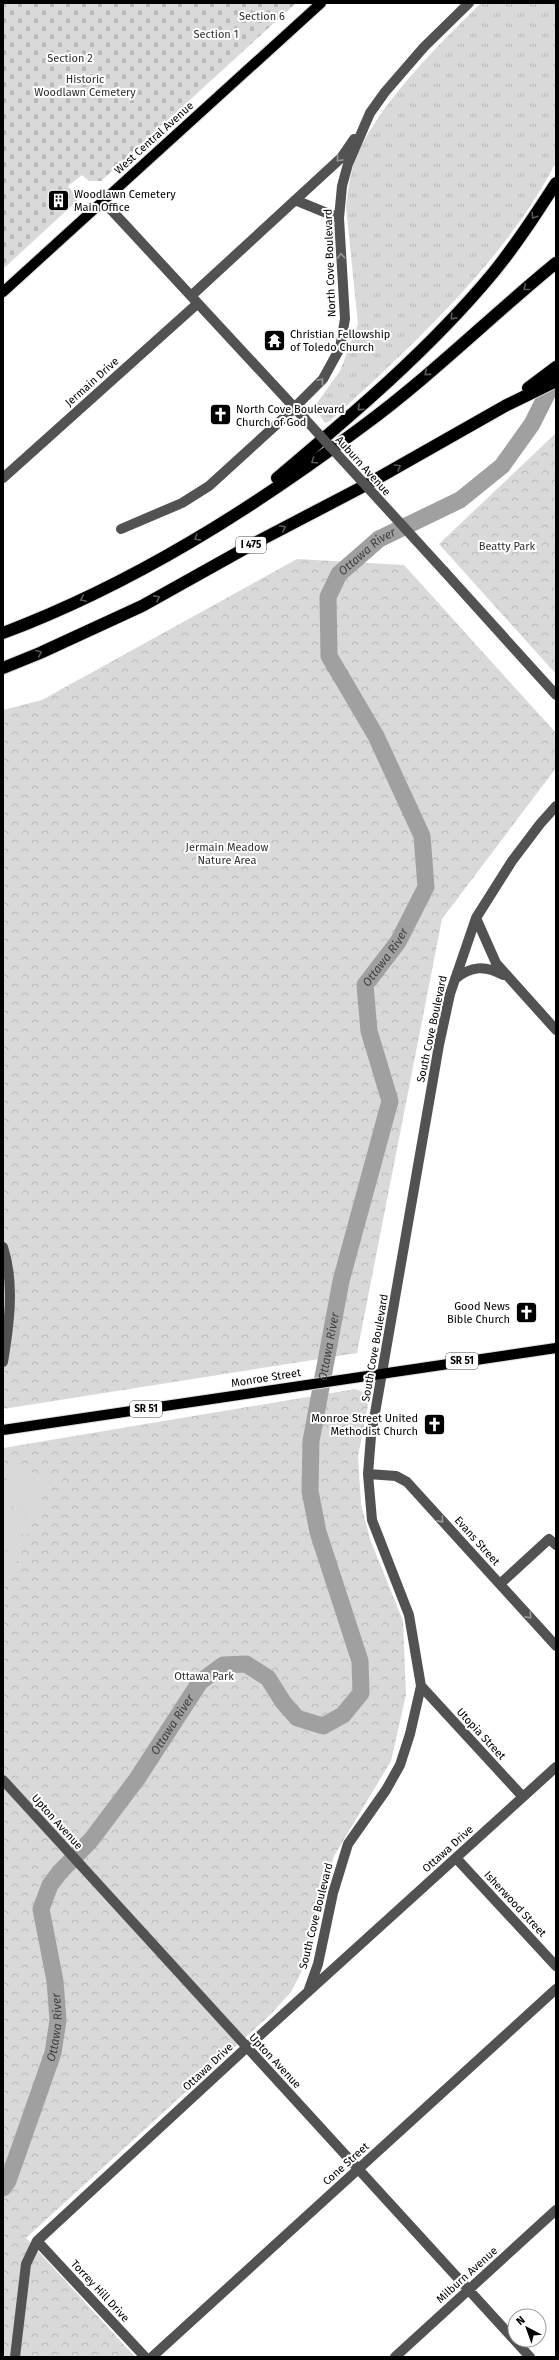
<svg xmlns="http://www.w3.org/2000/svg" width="559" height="2360" font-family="'Fira Sans',sans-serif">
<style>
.grass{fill:url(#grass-tufts)}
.cemetery{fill:url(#cemetery-stones)}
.park{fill:url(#park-crowns)}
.garden{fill:#d9d9d9}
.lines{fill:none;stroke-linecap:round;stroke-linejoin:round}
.river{stroke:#a0a0a0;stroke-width:17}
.major-casing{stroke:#dbdbdb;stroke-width:12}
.highway-casing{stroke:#dbdbdb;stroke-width:14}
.minor{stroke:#525252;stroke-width:10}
.major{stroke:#000;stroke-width:10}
.highway{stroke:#000;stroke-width:12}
.minor-bridge{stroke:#525252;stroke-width:10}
.oneway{stroke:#979797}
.oneway2{stroke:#595959}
.labels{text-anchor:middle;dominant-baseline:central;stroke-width:4;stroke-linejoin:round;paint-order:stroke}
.shield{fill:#fff;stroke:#4c4c4c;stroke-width:1}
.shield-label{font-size:10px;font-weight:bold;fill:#000}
.park-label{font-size:11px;fill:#303030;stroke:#fff}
.street-label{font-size:11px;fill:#000;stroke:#fff}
.poi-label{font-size:11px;fill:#000;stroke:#fff;text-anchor:start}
.water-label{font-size:12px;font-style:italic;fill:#414141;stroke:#fff}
</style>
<defs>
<pattern id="grass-tufts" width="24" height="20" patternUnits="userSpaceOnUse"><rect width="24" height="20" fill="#d9d9d9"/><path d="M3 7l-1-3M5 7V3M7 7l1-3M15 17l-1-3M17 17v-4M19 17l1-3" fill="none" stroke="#b8b8b8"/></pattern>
<pattern id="cemetery-stones" width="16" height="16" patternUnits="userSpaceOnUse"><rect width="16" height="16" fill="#d9d9d9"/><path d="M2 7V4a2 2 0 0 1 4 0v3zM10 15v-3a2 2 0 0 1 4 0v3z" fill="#b8b8b8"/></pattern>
<pattern id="park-crowns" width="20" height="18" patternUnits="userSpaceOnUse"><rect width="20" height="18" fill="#d9d9d9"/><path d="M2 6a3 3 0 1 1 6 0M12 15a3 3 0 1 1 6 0" fill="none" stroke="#b8b8b8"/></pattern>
</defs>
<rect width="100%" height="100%" fill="#fff"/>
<path class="grass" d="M481 3H556V162C506 260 411 347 330 421L325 423 314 407 340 371 358 324 346 207C348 189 351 167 359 150 387 95 437 47 481 3Z"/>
<path class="cemetery" d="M3 3H296L101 181H89L82 175 68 186 79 199 3 269Z"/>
<path class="park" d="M556 433V674L439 544Z
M297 559 404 565 556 733V768L442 919 357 1353 3 1409V710L42 700Z
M355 1389 370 1395 358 1456 361 1504 370 1539 403 1621 406 1695 391 1761 334 1856 307 1961 291 1992 271 2014 26 2238 135 2357H3V1448Z"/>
<path class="garden" d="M13 1464 51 1480 43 1497 6 1481Z
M5 1483 42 1499 35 1516 3 1502Z
M3 1505 35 1519 27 1536 3 1525Z
M3 1528 27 1538 19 1555 3 1548Z
M3 1550 19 1557 11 1574 3 1570Z"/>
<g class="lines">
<path class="river" id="s1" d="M3 2188 8 2181 53 2053 58 2020 55 1981 41 1909 50 1885 60 1872 91 1840 137 1779 200 1682 223 1665 246 1664 268 1678 283 1702 297 1718 323 1726 343 1715 361 1693 360 1661 318 1532 310 1491 311 1441 341 1281 390 1101 369 1031 365 985 398 942 426 887 422 836 376 736 329 656 328 597 339 574 379 539 460 500 502 466 532 424 556 376"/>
<defs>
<path id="major" d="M3 292 321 3
M3 1430 556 1348"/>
<path id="highway" d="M528 388 556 367
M277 478C353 414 429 350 493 273 516 245 536 214 556 183
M3 633C133 584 252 509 363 426 431 376 491 316 556 263
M3 668 40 653 142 606 253 544 364 486 505 406 556 381"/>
</defs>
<use href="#major" class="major-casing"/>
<use href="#highway" class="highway-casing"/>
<path class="minor" d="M295 200 339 218
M103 201 305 419
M191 296 341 158 354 139
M3 478 197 304
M121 529 182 503 209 486 288 414 323 379 340 348 345 319 339 218 342 186 348 164 370 113 385 92 424 47 469 3
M444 571 556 695
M476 918 496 963 556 1030
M455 979C471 966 485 965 503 975
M3 1247C15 1283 9 1326 3 1362
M368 1474 396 1476 407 1482 556 1646
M500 1584 549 1539 556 1545
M421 1686 523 1797
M3 1780 530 2357
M456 1858 556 1966
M308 1992 318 1964 333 1893 348 1844 386 1790 400 1765 410 1734 421 1686 409 1615 372 1520 368 1474 371 1436 439 1045 450 994 476 918 512 861 540 824 556 806
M37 2241 145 2357
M15 2357 26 2264 37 2241 246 2048 556 1767
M152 2357 556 1989
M395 2357 556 2210"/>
<use href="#major" class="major"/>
<use href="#highway" class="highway"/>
<path class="minor-bridge" d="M305 419 444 571"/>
</g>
<defs><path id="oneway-chevron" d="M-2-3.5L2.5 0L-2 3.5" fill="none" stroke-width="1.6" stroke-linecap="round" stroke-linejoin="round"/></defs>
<g class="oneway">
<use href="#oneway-chevron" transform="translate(339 159) rotate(133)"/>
<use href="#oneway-chevron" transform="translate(341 256) rotate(-93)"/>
<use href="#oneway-chevron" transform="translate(321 381) rotate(-50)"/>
<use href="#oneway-chevron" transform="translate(441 1520) rotate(48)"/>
<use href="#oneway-chevron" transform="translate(529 1616) rotate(48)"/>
</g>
<g class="oneway2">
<use href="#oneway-chevron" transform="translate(534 216) rotate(124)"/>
<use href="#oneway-chevron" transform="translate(526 288) rotate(141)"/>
<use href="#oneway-chevron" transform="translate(453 317) rotate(132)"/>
<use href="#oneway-chevron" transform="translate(427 373) rotate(140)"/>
<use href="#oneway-chevron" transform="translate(360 408) rotate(139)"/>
<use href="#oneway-chevron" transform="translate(314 461) rotate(145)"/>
<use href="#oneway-chevron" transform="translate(398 467) rotate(-30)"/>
<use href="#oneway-chevron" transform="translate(283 528) rotate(-27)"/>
<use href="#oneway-chevron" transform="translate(197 538) rotate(148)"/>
<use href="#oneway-chevron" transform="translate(157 598) rotate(-28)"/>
<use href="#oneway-chevron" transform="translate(83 599) rotate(155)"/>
<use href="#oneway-chevron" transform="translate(39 653) rotate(-23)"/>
</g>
<defs>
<symbol id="building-square" viewBox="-11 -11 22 22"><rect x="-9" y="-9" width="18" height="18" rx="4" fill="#000" stroke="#fff"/><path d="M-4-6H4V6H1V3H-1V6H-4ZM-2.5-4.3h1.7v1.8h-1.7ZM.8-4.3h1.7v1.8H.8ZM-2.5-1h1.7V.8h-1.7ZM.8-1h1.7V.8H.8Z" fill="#fff"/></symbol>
<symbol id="temple-square" viewBox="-11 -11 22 22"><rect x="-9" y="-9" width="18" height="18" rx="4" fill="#000" stroke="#fff"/><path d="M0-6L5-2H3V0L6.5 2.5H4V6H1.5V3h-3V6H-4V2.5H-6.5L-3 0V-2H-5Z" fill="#fff"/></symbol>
<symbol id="church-square" viewBox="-11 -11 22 22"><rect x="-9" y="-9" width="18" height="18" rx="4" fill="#000" stroke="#fff"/><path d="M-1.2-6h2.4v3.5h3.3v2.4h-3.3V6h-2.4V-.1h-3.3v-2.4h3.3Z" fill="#fff"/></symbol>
</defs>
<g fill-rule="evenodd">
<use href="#building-square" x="46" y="188" width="25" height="25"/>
<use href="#temple-square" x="262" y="328" width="25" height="25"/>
<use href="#church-square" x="208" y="402" width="25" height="25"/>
<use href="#church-square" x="514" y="1300" width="25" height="25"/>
<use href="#church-square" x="422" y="1412" width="25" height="25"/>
</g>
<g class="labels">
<g class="shield">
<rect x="236" y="537" width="30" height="16" rx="3"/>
<rect x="446" y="1353" width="32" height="16" rx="3"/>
<rect x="130" y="1401" width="32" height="16" rx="3"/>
</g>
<g class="shield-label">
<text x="251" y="545">I 475</text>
<text x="462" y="1361">SR 51</text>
<text x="146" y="1409">SR 51</text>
</g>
<g class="park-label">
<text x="262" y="16">Section 6</text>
<text x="216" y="34">Section 1</text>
<text x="70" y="58">Section 2</text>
<text x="85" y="79">Historic<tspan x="85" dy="13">Woodlawn Cemetery</tspan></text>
<text x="507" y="546">Beatty Park</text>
<text x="227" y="847">Jermain Meadow<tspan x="227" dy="13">Nature Area</tspan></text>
<text x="204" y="1676">Ottawa Park</text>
</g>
<g class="street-label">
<text transform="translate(154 138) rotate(-42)">West Central Avenue</text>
<text transform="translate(330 263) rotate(-92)">North Cove Boulevard</text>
<text transform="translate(92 382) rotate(-42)">Jermain Drive</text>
<text transform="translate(363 466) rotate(48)">Auburn Avenue</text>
<text transform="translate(432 1029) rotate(-78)">South Cove Boulevard</text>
<text transform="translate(375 1348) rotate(-80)">South Cove Boulevard</text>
<text transform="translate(266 1378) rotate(-9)">Monroe Street</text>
<text transform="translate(477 1541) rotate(48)">Evans Street</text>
<text transform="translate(481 1734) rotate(47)">Utopia Street</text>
<text transform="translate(57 1822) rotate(48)">Upton Avenue</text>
<text transform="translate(448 1849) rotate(-42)">Ottawa Drive</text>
<text transform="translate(515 1904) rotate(47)">Isherwood Street</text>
<text transform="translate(316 1916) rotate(-76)">South Cove Boulevard</text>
<text transform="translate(275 2061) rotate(47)">Upton Avenue</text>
<text transform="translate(208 2067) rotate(-43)">Ottawa Drive</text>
<text transform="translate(346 2164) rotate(-42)">Cone Street</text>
<text transform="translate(467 2275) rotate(-42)">Milburn Avenue</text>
<text transform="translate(100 2291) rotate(47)">Torrey Hill Drive</text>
</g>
<g class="poi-label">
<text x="74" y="194">Woodlawn Cemetery<tspan x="74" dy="13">Main Office</tspan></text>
<text x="290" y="334">Christian Fellowship<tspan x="290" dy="13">of Toledo Church</tspan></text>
<text x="236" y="409">North Cove Boulevard<tspan x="236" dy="13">Church of God</tspan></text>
<text x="510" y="1306" text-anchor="end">Good News<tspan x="510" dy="13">Bible Church</tspan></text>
<text x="418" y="1418" text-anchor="end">Monroe Street United<tspan x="418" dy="13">Methodist Church</tspan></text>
</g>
<g class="water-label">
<text stroke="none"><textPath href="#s1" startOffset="1993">Ottawa River</textPath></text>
<text stroke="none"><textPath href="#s1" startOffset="1537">Ottawa River</textPath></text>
<text stroke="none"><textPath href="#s1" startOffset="1130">Ottawa River</textPath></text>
<text stroke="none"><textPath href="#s1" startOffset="518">Ottawa River</textPath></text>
<text stroke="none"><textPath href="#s1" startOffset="170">Ottawa River</textPath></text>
</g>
</g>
<rect width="559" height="2360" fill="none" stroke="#000000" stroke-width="8"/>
<g transform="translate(527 2328) rotate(319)"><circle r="19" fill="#ffffff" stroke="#999999"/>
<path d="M0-3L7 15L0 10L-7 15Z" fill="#000000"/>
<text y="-6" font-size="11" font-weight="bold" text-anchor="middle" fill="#000000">N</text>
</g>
</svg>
